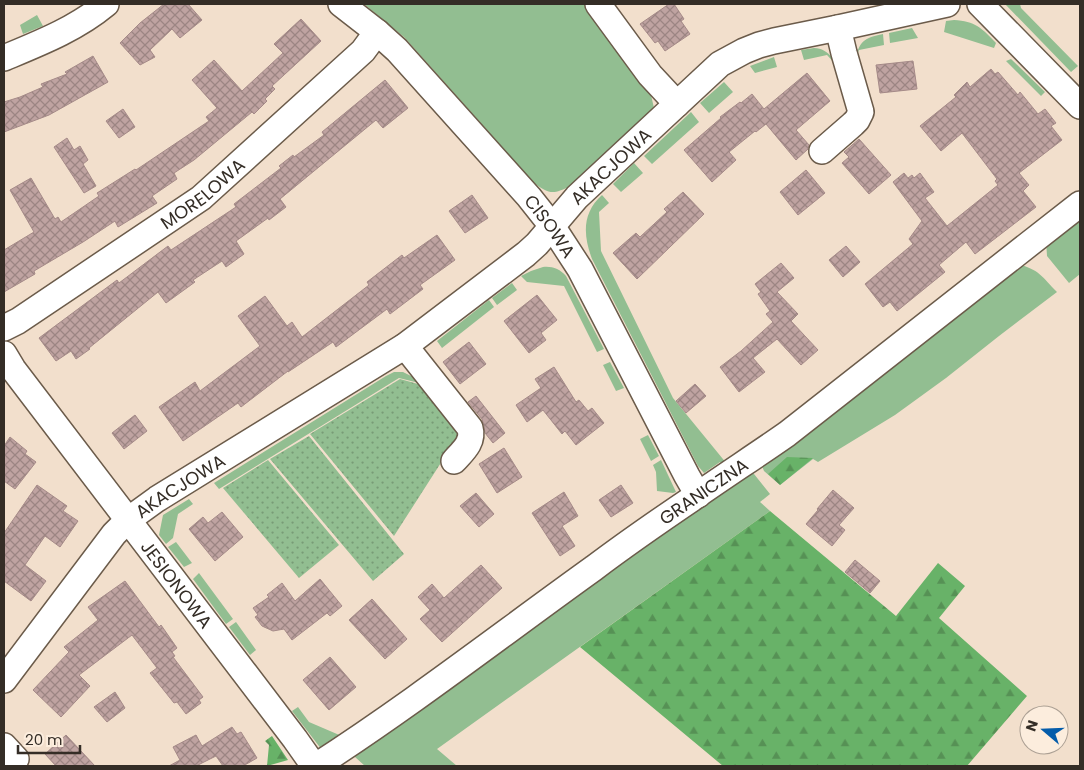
<svg xmlns="http://www.w3.org/2000/svg" width="1084" height="770" font-family="Poppins,sans-serif">
<style>
.grass{fill:#92be91}
.forest{fill:url(#forest-firs)}
.garden{fill:url(#garden-dots)}
.building{fill:url(#building-cross-hatch);stroke:#a58a88}
.lines{fill:none;stroke-linecap:round;stroke-linejoin:round}
.minor-casing{stroke:#6b5b4a;stroke-width:28}
.minor{stroke:#fff;stroke-width:25}
.labels{text-anchor:middle;dominant-baseline:central;stroke-width:4;stroke-linejoin:round;paint-order:stroke}
.street-label{font-size:18px;fill:#342d26;stroke:#fceddd}
</style>
<defs>
<pattern id="forest-firs" width="22" height="20" patternUnits="userSpaceOnUse" patternTransform="scale(1.25)"><rect width="22" height="20" fill="#68b268"/><path d="M5 1l3.5 6h-7zM16 11l3.5 6h-7z" fill="#569155"/></pattern>
<pattern id="garden-dots" width="8" height="8" patternUnits="userSpaceOnUse" patternTransform="scale(1.25)"><rect width="8" height="8" fill="#92be91"/><path d="M2 2h.1M6 6h.1" fill="none" stroke="#789b76" stroke-width="1.8" stroke-linecap="round"/></pattern>
<pattern id="building-cross-hatch" width="8" height="8" patternUnits="userSpaceOnUse" patternTransform="scale(1.25)"><rect width="8" height="8" fill="#bfa3a1"/><path d="M0 0l8 8M0 8l8-8" fill="none" stroke="#9c8583"/></pattern>
</defs>
<rect width="100%" height="100%" fill="#f2dfcc"/>
<path class="grass" d="M364 4H584L645 83 651 95 654 108 570 186C553 195 549 194 534 183L404 37Z
M1005 4H1020L1021 8 1078 66 1071 72Z
M37 15 43 26 23 34 20 25Z
M954 20C975 21 982 28 996 43L994 48 944 32 946 21Z
M912 28 918 38 890 43 889 33Z
M883 34 884 45 859 50 855 61C859 41 864 38 883 34Z
M814 48C822 48 827 52 832 57L836 55 851 111 837 66 827 55 804 60 801 50Z
M774 57 777 67 755 73 750 66Z
M1011 59 1045 92 1041 96 1006 61Z
M724 82 733 92 709 113 700 103Z
M691 112 699 122 652 164 644 156Z
M634 163 643 173 621 192 613 184Z
M602 195 609 203 599 212 601 251 673 398 727 464V469L720 462 704 473 698 466 592 259C583 235 582 213 602 195Z
M1080 212V274L1069 283 1047 256 1046 240Z
M1017 264C1039 269 1042 277 1057 292L999 336 946 378 895 415 818 462 813 459 780 485 764 471 762 466Z
M543 267C552 266 560 269 566 276L604 349 597 352 564 286 527 282 521 276 531 271Z
M512 283 517 290 497 305 492 298Z
M489 300 494 307 442 348 437 341Z
M610 362 624 388 616 391 603 365Z
M394 372H403L415 378 461 433 419 383 399 378 219 489 214 483 386 376Z
M648 435 659 456 651 461 640 439Z
M661 460 676 492 673 493 657 491 656 472 653 465Z
M749 470 754 474 770 494 760 502 770 511 437 749 457 766H365L355 757 354 752Z
M189 499 193 504 178 514 173 538 166 544 159 535 163 515Z
M176 542 192 563 184 567 168 547Z
M199 573 233 619 226 624 193 579Z
M236 622 256 650 250 655 229 627Z
M298 707 309 722 344 737 322 750 292 711Z"/>
<path class="forest" d="M787 457 813 458 780 485 768 474Z
M770 511 896 616 938 563 965 586 939 618 1027 696 967 766H723L580 647Z
M272 736 288 760 267 766 269 745 265 741Z"/>
<path class="garden" d="M400 379 418 384 460 433 394 536 310 434Z
M309 436 404 554 373 581 270 459Z
M268 460 339 545 299 578 223 488Z"/>
<path class="building" d="M164 4H188L202 20 180 38 172 29 150 50 155 57 140 65 120 43 140 23Z
M669 4H674L684 19 681 21 690 34 665 51 658 41 655 43 640 24Z
M301 19 321 41 272 86 275 89 265 99 267 101 254 114 252 112 194 160 174 173 177 179 152 196 157 203 118 227 115 221 83 242 34 271 35 274 4 292V250L34 232 10 190 31 178 55 219 58 217 61 222 99 196 97 193 135 169 136 170 209 121 206 117 217 108 192 80 214 60 242 91 283 53 274 44Z
M93 56 108 82 49 115 4 132V102L20 97 43 87 41 84 67 74 65 72Z
M913 61 917 89 880 93 876 65Z
M991 69 995 74 998 72 1018 95 1020 92 1038 114 1045 109 1056 123 1051 126 1062 140 1019 173 1029 185 1023 191 1036 207 975 254 966 242 939 265 945 272 897 311 890 302 883 307 865 284 913 244 909 239 922 221 893 182 904 173 908 178 912 175 914 178 920 173 934 192 925 198 947 226 998 185 995 181 997 179 962 133 941 151 920 126 956 97 954 95 967 82 970 87Z
M807 73 830 101 796 130 809 145 808 149 796 160 766 124 756 132 755 131 729 152 736 160 712 182 684 150 721 118 720 117 740 102 741 103 752 94 764 109Z
M385 80 408 108 383 128 376 120 280 199 286 207 269 220 268 218 236 241 244 254 226 267 222 261 193 280 195 282 166 303 158 292 89 348 90 349 76 359 71 351 56 361 39 338 117 280 119 283 168 246 171 250 236 207 234 204 281 168 279 166 293 155 294 157 324 135 322 132Z
M123 109 135 127 119 138 106 121Z
M67 138 74 150 80 146 88 160 83 164 96 186 84 193 54 147Z
M859 139 891 175 869 194 842 163 849 157 844 152Z
M806 170 825 193 798 215 780 192Z
M683 192 704 214 637 279 613 253 636 233 640 237 667 212 664 209Z
M472 195 488 218 465 233 449 211Z
M437 235 455 260 420 285 423 289 390 314 387 309 336 347 333 342 288 372V371L241 407 238 403 183 441 159 407 195 382 200 391 260 346 238 316 265 296 287 326 292 322 302 337 369 285 367 282 402 255 404 258Z
M846 246 860 262 843 277 829 260Z
M781 263 794 278 777 292 798 314 791 321 818 350 801 365 777 339 753 358 765 372 739 392 720 367 741 351 773 322 766 314 770 311 758 294 761 292 755 284Z
M537 295 557 320 541 333 546 340 529 353 504 321Z
M469 342 486 364 460 384 443 362Z
M554 367 576 402 579 400 588 411 592 408 604 423 576 445 565 431 562 434 543 410 527 422 516 405 541 388 535 379Z
M695 384 706 396 686 413 676 401Z
M476 396 505 433 493 443 485 433 484 426 482 419 468 402Z
M135 415 147 431 124 449 112 433Z
M10 437 27 451 25 454 36 462 15 489 4 481V446Z
M504 448 522 477 497 493 479 464Z
M37 485 67 506 63 511 78 521 60 547 45 536 25 565 46 581 31 601 4 581V533Z
M621 485 633 503 611 517 599 500Z
M833 490 854 508 839 525 845 530 832 546 806 524 818 510 817 509Z
M564 492 578 516 562 526 575 546 560 556 532 513Z
M476 493 494 514 479 527 460 506Z
M222 512 243 537 215 561 189 529 203 517 208 523Z
M855 560 880 581 870 593 845 572Z
M481 565 502 588 442 642 420 619 430 610 418 597 432 584 444 598Z
M320 579 342 606 330 616 327 613 292 640 284 629 273 631 262 626 255 617 258 615 253 608 269 597 267 595 282 583 295 601Z
M125 581 159 627 161 625 177 648 172 652 175 656 173 657 203 697 199 700 201 703 186 714 177 702 174 703 150 673 157 668 132 635 79 675 90 686 61 717 33 690 69 652 64 647 98 620 88 607Z
M372 599 407 639 385 659 349 620Z
M330 657 356 687 329 710 303 680Z
M115 692 125 708 107 722 94 707Z
M232 727 237 734 241 732 257 758 243 766H223L216 756 196 766H169L180 760 173 747 196 735 202 746Z
M66 735 95 766H56L45 754Z"/>
<g class="lines">
<defs>
<g id="minor">
<path id="s1" d="M341 4 377 32 397 50 529 197 552 226 580 269 687 476 698 495"/>
<path d="M598 4 650 75 677 104"/>
<path d="M980 4 1080 106"/>
<path d="M4 58C40 43 76 29 106 4"/>
<path d="M822 151 853 124 857 120 861 112 844 53 838 28"/>
<path id="s2" d="M4 328 18 321 201 198 363 51 377 32"/>
<path d="M405 346 470 428C474 442 463 451 454 461"/>
<path id="s3" d="M4 354 13 369 295 739 314 766"/>
<path id="s4" d="M4 680 114 534 128 520 157 499 405 346 526 254 537 244 577 197 720 64 744 51 759 45 774 41 838 28 947 4"/>
<path d="M4 746 16 759"/>
<path id="s5" d="M316 766C412 704 502 634 594 568 627 543 662 519 696 496 726 475 757 455 787 434L1080 204"/>
</g>
</defs>
<use href="#minor" class="minor-casing"/>
<use href="#minor" class="minor"/>
</g>
<g class="labels">
<g class="street-label">
<text stroke="none"><textPath href="#s4" startOffset="804">AKACJOWA</textPath></text>
<text stroke="none"><textPath href="#s2" startOffset="240">MORELOWA</textPath></text>
<text stroke="none"><textPath href="#s1" startOffset="306">CISOWA</textPath></text>
<text stroke="none"><textPath href="#s4" startOffset="265">AKACJOWA</textPath></text>
<text stroke="none"><textPath href="#s5" startOffset="475">GRANICZNA</textPath></text>
<text stroke="none"><textPath href="#s3" startOffset="288">JESIONOWA</textPath></text>
</g>
</g>
<rect width="1084" height="770" fill="none" stroke="#342d26" stroke-width="10"/>
<g transform="translate(1044 730) rotate(289)"><circle r="24" fill="#fceddd" stroke="#aca094"/>
<path d="M0-4L9 19L0 12L-9 19Z" fill="#045caa"/>
<text y="-8" font-size="14" font-weight="bold" text-anchor="middle" fill="#342d26">N</text>
</g>
<path d="M18 745v8h62v-8" fill="none" stroke="#342d26" stroke-width="2.5"/>
<text x="25" y="745" font-size="15" fill="#342d26" stroke="#fceddd" stroke-width="4" paint-order="stroke">20 m</text>
</svg>
